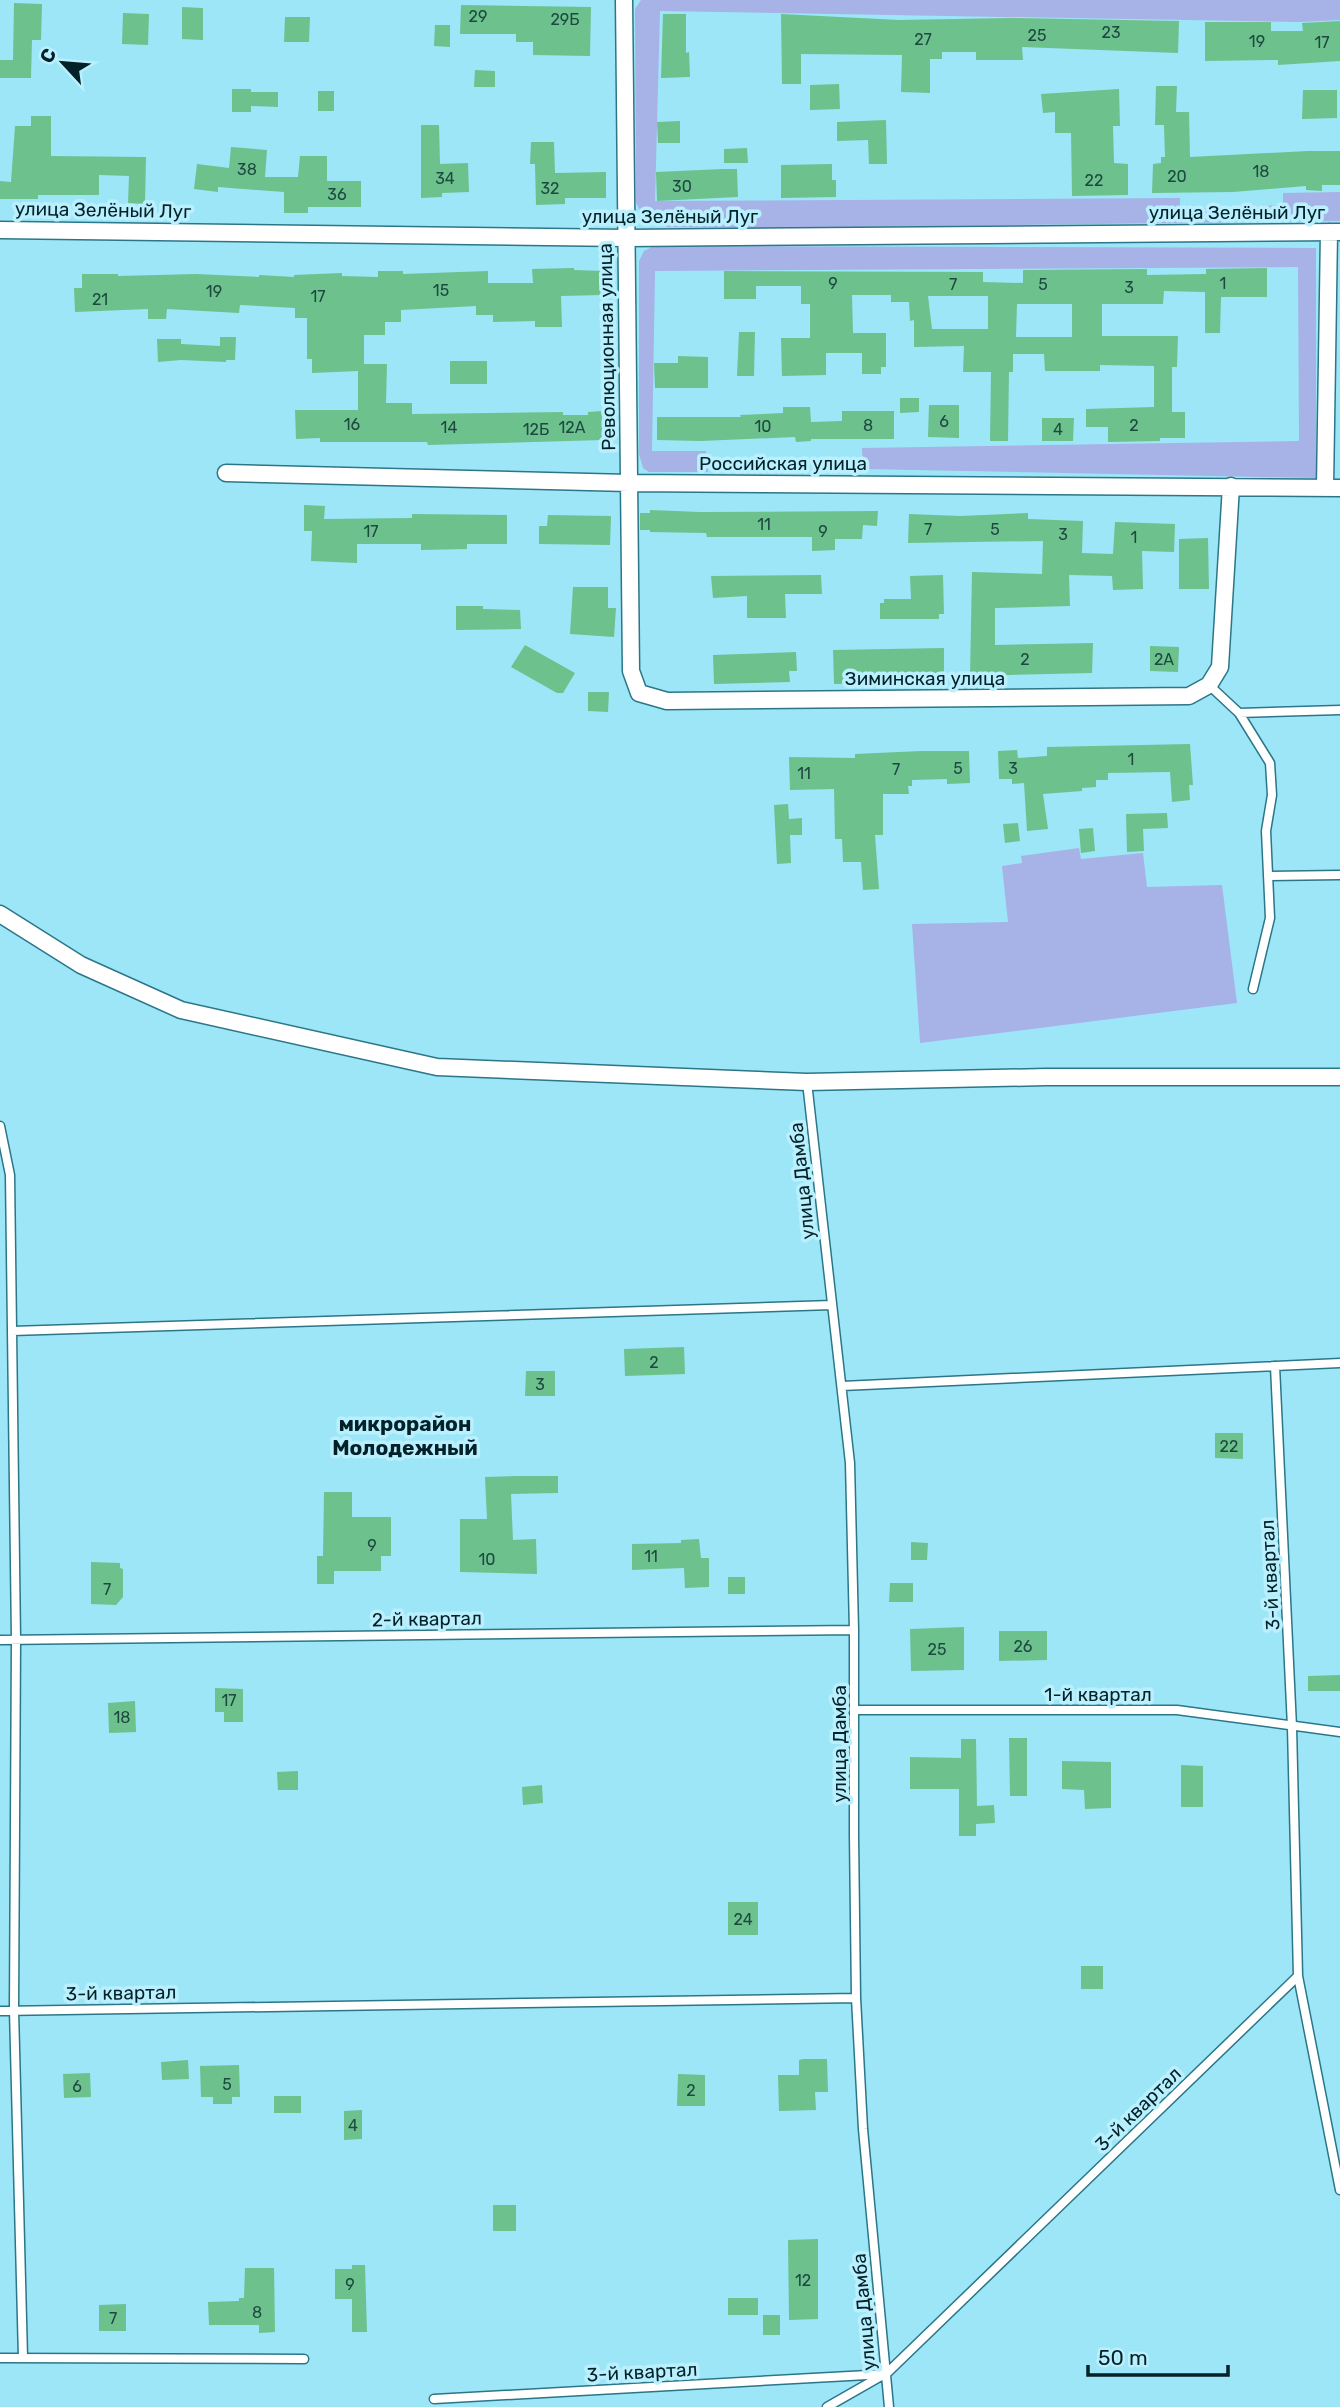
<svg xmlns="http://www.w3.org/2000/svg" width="1340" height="2407" font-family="Rubik,sans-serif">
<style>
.green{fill:#a7b2e6}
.building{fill:#6dc18d;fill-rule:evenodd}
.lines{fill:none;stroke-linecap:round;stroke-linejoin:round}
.lane-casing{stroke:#2b7687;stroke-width:11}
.street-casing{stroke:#2b7687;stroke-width:19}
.lane{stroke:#fff;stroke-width:8}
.street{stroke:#fff;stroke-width:16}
.labels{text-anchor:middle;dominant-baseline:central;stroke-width:7;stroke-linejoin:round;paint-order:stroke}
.number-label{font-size:16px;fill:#1d4941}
.street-label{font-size:19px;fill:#022128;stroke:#baf0fe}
.neighbourhood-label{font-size:21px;font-weight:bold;fill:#022128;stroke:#baf0fe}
</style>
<rect width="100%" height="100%" fill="#9ce6f8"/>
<path class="green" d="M641 0H1340V20L1301 22 660 11 655 201 1180 198V209L1283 205V193L1340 192V221L778 228 666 227C647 222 644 220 636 202L635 9Z
M654 246 1316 248V478L863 469 862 448 1299 441 1298 267 655 271 652 451H706L708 472H649L643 468 639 454V261L644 251Z
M1079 848 1081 859 1143 853 1147 887 1222 885 1237 1003 920 1043 912 924 1008 922 1002 866 1022 863 1021 856Z"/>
<path class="building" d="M14 3 42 4 41 40H32L31 78H0V60H13Z
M461 5 591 7 590 56 533 55V42H516V34H460Z
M182 7 203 8V40L182 39Z
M123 13 149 14 148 45 122 44Z
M663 14H686V53L689 52 690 77 661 78Z
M781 14 899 20 1011 18 1179 21 1178 53 1022 47 1023 60H976V52H942V59H930V93L901 92 902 55 801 54V84H782Z
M285 17H310L309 42H284Z
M1340 21V61L1278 65V60L1205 61V22H1271V31H1303L1302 23Z
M435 25H450V47L434 46Z
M475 70 495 71V87H474Z
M839 84 840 109 810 110V85Z
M1156 86H1177L1176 112H1189L1190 157 1308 151H1340V185H1322V191L1306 190V186L1233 192 1152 193 1153 164 1161 163V157H1165L1164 125H1155Z
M232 89H251V92H278V107L251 106V112H232Z
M1119 89 1120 126H1113L1114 163 1128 164V195L1072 196 1071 133H1055V112L1043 113 1041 94Z
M1303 90H1337V118L1302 119Z
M318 91H334V111H318Z
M31 116H51V156L146 157 145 204 128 203 129 176 99 175V195H38V199H0V181L11 182 15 126H31Z
M886 120 887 164H869L868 140 837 141V122Z
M680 121V143H658L657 122Z
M421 125H439L440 164 468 163 469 192 442 193V197L421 198Z
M531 142H554L555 173 606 172V198H565V204L536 205 535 164H530Z
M231 147 267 150 265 177H298L300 156H327V181H361V207H308V213H284V192L218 187V192L194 189 197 164 229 168Z
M747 148 748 163H724V149Z
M832 164V180H836V197L781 198V165Z
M723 169H737L738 197 657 201 656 172Z
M574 268V270L603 271V295L561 296 562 327H535V321L493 322V315H476V306L401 310V322H385V335H364V364H387L386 403H412V414L563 412V415H588V412L602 411V440L428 445 427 442H320V438L296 439 295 410H358V371L312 373V359H307V318H295V308L240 305 239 313 167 309 166 319H148V309L75 312 74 288H82V274H118V276L196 274 259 277V275L294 277V275L342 273V276L378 277V271H403V274L488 271V283H533L532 269Z
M1267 268V297H1221L1220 333H1205V292L1164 291 1163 304H1102V336H1178L1177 367H1172V412H1185V438H1160V441L1108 442V427H1086V409L1154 407V366L1100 365V371H1045L1044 354H1013V372H1009L1008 441H990L991 372H963L964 346 914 347V320L910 321 909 302H891V295H852L853 333H886V367H881V374H862V353H826V375L782 376 781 338H810V304H801V286H756V299H724V271L983 272V282L1023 283V270L1147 269V275L1206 274V269ZM928 296H988V329H932ZM1017 304H1072V337H1016Z
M739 332H755L754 376H737Z
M220 337H236L235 360H226V362L181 360 158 362 157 339H181V344L220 346Z
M678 356 708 357V388H655L654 363H678Z
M450 361H487V384H450Z
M900 398H919V412L900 413Z
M929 405H959V438L928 437Z
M783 407H810L811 422 842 421V411H894V439H811V441L796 442 795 437 701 441 657 440V417H741L740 415 783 413Z
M1042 418H1074L1073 441H1042Z
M304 505 325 506 324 519 412 518V514L507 515V544H467V549L421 550V544H357V563L311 561 312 531H304Z
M650 510 700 512 878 511 877 526 863 525 862 539H835V550L812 551V537H707L706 533 650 532V530H640V513H650Z
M1028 513V519L1083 521 1082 553 1113 554 1115 522 1175 524 1174 552 1142 551 1143 589 1113 590 1112 576 1069 575 1070 606 995 608V645L1093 643 1092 673 970 676 972 572 1042 574 1043 541 908 543 909 514 960 516Z
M548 515 611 516 610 545 539 544V526H547Z
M1208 538 1209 589H1179V539Z
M821 575 822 594H785L786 618H747V596L713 598 711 576Z
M943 575 944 614H939V619H880V603H884V599H911L910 576Z
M573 587H608V608H616L614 637 570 634Z
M456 606H483V609L520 610 521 629 456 630Z
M525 645 575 673 563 693H557L511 667Z
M1150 646 1179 647 1178 672 1150 671Z
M944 648V678L875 679V683L834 684 833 650Z
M796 652 797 671H789L790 682 714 684 713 655Z
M588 692H609L608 712 588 711Z
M1190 744 1193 785H1189L1190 800 1172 802 1170 772 1108 773V780H1096V787L1082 788V791L1043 794 1048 829 1027 831 1024 783 1012 784V779H999L998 751 1017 750 1018 758 1047 756V747Z
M921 751H969L970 783 947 784V779L912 780V786H908L909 794H883V835H875L879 889 863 890 861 862H843L842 839H835L834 789 790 790 789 757 855 758V754Z
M788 804 789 819 802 818V835H790L791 863 777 864 774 805Z
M1167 813 1168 828 1143 829 1144 851 1127 852 1126 814Z
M1018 823 1020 841 1005 843 1003 824Z
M1093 828 1095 851 1081 853 1079 829Z
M684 1347 685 1374 625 1376 624 1349Z
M526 1371H555V1396H525Z
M1215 1433H1243V1459L1215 1458Z
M517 1476H558V1493L511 1494 513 1540 536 1539 537 1574 460 1572V1519H487L485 1477Z
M324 1492H352V1517H391V1556H381V1571H334V1584H317V1556H323Z
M699 1539 701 1558H709V1587L685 1588 684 1568 632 1570V1544L681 1543V1540Z
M911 1542 928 1543 927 1560H911Z
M91 1562 120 1563V1568L123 1569V1597L116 1605 91 1604Z
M728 1577H745V1594H728Z
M890 1583H913V1602H889Z
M964 1627V1670L911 1671 910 1629Z
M999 1631H1047V1660L999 1661Z
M1340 1675V1691H1308V1676Z
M215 1688 243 1689V1722H224V1712H215Z
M135 1701 136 1732 109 1733 108 1703Z
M1009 1738H1027V1796H1010Z
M961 1739H976L977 1806 994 1805 995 1823 976 1824V1836H959V1789H910V1757L961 1758Z
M1062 1761 1111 1762V1808L1085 1809 1084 1790 1062 1789Z
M1181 1765 1203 1766V1807H1181Z
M298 1771V1790H278L277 1772Z
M542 1785 543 1803 523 1805 522 1787Z
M728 1902H758V1935H728Z
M1081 1966H1103V1989H1081Z
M803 2059H827L828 2092H815L816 2110 779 2111 778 2075H799V2060Z
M188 2060 189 2079 162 2080 161 2062Z
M239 2065 240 2097H232V2104H213V2097H201L200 2066Z
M90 2073 91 2097 64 2098 63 2074Z
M678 2074 705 2075V2106H677Z
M274 2096H301V2113H274Z
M362 2110V2139L344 2140V2111Z
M493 2205H516V2231H493Z
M818 2239V2319L789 2320 788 2240Z
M352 2265H365L367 2332H352V2299H335V2269H352Z
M245 2268H274L275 2332 259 2333V2325H209L208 2302 239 2301V2298H244Z
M728 2298H758V2315H728Z
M126 2304V2331H99V2305Z
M763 2315H780V2335H763Z"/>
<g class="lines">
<defs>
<path id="lane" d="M1209 685 1239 713 1340 710
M1239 713 1270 763 1272 795 1266 831 1270 918 1253 989
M1268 876 1340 875
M807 1082 850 1463 854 1630V1835L856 1998 863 2129 889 2407
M0 1126 10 1175 16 1640 14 2010 23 2358
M12 1331 832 1305
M842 1386 1340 1363
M0 1640 854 1630
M855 1710H1177L1340 1732
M1298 1976 1340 2190
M0 2011 856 1998
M0 2358 304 2359
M434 2399 886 2374 1298 1976 1292 1727 1275 1366
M827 2407 883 2375"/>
<path id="street" d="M624 0 631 671 639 693 667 701 1189 696 1209 685 1220 667 1231 486
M0 230 626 238 1340 232
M226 473 629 483 1340 488
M1325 488 1329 232
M0 914 81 965 181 1010 437 1067 807 1082 1046 1077H1340"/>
</defs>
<use href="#lane" class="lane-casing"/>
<use href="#street" class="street-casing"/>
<use href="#lane" class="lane"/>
<use href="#street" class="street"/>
</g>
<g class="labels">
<g class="number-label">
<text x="478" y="16">29</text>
<text x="565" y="19">29Б</text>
<text x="1111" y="32">23</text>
<text x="1037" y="35">25</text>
<text x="923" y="39">27</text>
<text x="1257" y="41">19</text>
<text x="1322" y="42">17</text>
<text x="247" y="169">38</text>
<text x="1261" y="171">18</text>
<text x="1177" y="176">20</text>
<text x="445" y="178">34</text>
<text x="1094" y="180">22</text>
<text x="682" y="186">30</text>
<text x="550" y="188">32</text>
<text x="337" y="194">36</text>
<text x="833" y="283">9</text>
<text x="1223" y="283">1</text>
<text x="953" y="284">7</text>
<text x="1043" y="284">5</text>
<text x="1129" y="287">3</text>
<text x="441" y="290">15</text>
<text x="214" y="291">19</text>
<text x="318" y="296">17</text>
<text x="100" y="299">21</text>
<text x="944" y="421">6</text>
<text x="352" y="424">16</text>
<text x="868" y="425">8</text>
<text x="1134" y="425">2</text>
<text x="763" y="426">10</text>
<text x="449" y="427">14</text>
<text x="572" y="427">12А</text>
<text x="536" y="429">12Б</text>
<text x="1058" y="429">4</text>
<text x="764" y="524">11</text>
<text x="928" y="529">7</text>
<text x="995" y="529">5</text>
<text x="371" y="531">17</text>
<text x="823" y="531">9</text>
<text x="1063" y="534">3</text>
<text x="1134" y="537">1</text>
<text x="1025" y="659">2</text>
<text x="1164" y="659">2А</text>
<text x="1131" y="759">1</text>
<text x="958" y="768">5</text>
<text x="1013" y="768">3</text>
<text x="896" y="769">7</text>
<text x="804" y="773">11</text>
<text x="654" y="1362">2</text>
<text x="540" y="1384">3</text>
<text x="1229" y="1446">22</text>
<text x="372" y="1545">9</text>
<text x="651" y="1556">11</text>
<text x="487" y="1559">10</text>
<text x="107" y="1589">7</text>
<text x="1023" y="1646">26</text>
<text x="937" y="1649">25</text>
<text x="229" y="1700">17</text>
<text x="122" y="1717">18</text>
<text x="743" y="1919">24</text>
<text x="227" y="2084">5</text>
<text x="77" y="2086">6</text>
<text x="691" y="2090">2</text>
<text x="353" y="2125">4</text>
<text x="803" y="2280">12</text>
<text x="350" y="2284">9</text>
<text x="257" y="2312">8</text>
<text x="113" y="2318">7</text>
</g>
<g class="street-label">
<text transform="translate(103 210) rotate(1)">улица Зелёный Луг</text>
<text x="1237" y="212">улица Зелёный Луг</text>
<text x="670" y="216">улица Зелёный Луг</text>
<text transform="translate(607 347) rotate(-91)">Революционная улица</text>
<text x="783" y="463">Российская улица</text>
<text x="925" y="678">Зиминская улица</text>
<text transform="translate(802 1181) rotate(-96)">улица Дамба</text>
<text transform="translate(1270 1575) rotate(-93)">3-й квартал</text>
<text transform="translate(427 1619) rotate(-1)">2-й квартал</text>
<text x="1098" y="1694">1-й квартал</text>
<text transform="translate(839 1744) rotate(-90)">улица Дамба</text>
<text transform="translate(121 1993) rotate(-1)">3-й квартал</text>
<text transform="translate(1138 2109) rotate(-44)">3-й квартал</text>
<text transform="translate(864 2312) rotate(-95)">улица Дамба</text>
<text transform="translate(642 2372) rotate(-3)">3-й квартал</text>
</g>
<g class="neighbourhood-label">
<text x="405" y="1423">микрорайон<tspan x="405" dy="24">Молодежный</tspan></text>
</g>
</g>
<g transform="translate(63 63) rotate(296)" stroke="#baf0fe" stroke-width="5" paint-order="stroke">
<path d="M0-5L12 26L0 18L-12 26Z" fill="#022128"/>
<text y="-10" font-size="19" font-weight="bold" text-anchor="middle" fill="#022128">С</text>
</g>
<path d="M1088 2365v10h140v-10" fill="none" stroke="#022128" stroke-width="3.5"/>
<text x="1098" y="2365" font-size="21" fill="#022128" stroke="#baf0fe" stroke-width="5" paint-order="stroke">50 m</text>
</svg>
